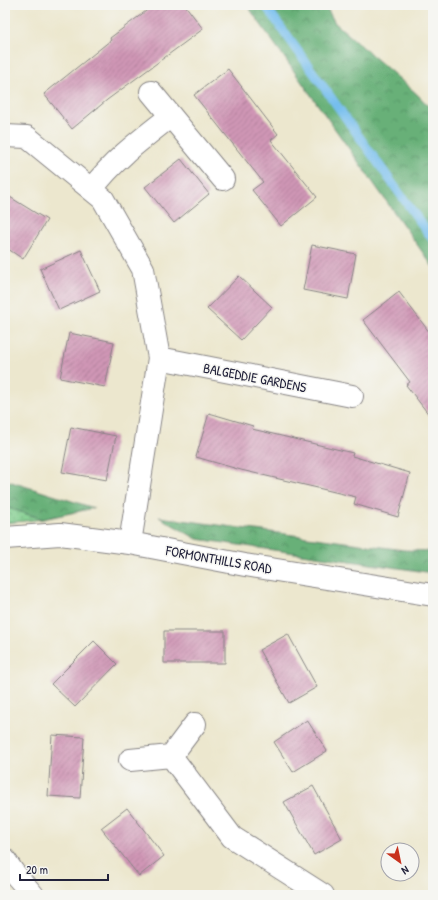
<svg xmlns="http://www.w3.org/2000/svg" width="438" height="900" font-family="'Patrick Hand',sans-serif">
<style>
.green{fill:url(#green-dots);stroke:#507864}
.forest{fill:url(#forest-crowns);stroke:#44695a}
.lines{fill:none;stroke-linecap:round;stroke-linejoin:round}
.stream{stroke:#76beee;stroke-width:9}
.building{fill:url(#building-hatch)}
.minor-casing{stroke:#878484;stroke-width:24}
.minor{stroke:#fff;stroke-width:22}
.labels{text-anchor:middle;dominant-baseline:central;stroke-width:3;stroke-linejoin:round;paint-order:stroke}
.street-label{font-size:14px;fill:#22223b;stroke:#f6f6f2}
</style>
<defs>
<pattern id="green-dots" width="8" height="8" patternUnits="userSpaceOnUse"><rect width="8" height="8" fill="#7fcd8c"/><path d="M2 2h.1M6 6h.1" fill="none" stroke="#6db07a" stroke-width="1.8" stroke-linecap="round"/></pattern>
<pattern id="forest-crowns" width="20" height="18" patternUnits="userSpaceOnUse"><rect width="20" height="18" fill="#67b078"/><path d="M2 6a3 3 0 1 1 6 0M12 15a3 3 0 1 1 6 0" fill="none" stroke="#548f64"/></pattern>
<pattern id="building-hatch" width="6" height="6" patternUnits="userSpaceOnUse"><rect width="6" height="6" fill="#d096b6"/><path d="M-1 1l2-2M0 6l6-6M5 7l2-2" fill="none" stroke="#a87a95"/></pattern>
</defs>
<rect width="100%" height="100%" fill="#f6f6f2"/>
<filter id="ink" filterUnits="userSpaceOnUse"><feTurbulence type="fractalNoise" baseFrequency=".025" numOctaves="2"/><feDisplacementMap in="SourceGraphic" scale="8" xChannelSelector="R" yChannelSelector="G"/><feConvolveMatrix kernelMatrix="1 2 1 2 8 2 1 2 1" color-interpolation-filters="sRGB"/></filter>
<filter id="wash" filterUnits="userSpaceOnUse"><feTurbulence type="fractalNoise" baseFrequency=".012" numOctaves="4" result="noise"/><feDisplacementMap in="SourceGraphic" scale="16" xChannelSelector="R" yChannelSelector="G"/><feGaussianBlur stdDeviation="0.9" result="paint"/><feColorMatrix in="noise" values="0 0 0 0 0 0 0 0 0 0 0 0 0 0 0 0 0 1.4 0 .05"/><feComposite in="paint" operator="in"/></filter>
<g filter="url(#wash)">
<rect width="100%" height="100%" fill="#ece7ce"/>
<path class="green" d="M5 507 43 519 5 523Z"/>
<path class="forest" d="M247 5H325L335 23 417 94 433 111V267Z
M5 480 94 508 43 519 5 507Z
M159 517 404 550 433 551V573L197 539Z"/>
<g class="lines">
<path class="stream" d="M265 5 433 240"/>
</g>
<g id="blocks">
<path class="building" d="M154 5H185L203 29 107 100 72 129 44 94 111 40 110 38Z
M228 69 278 134 271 140 317 197 281 226 252 190 263 182 194 95Z
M181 159 209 194 174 223 145 187Z
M5 194 47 220 23 259 5 247Z
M312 245 356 254 348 299 303 290Z
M81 250 100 291 59 310 40 269Z
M239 276 272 307 241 340 207 309Z
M399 292 433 337V420L406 385 410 382 363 320Z
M69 333 114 342 105 387 60 378Z
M209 413 253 426 252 429 353 453 352 456 410 473 398 517 354 504 356 497 241 470 196 457Z
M71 427 116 436 107 480 62 472Z
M164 631H225V663H164Z
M288 634 317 687 289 703 259 650Z
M94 641 117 664 75 707 51 684Z
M307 720 327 751 293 772 274 742Z
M52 735 84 737 80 798 48 796Z
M313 786 342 839 314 855 284 802Z
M127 808 164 856 139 876 101 828Z"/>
</g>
</g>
<g filter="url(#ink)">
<use href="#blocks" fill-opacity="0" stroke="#878484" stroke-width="1"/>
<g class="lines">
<defs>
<path id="minor" d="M151 92 223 179
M5 136 27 137 103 199 143 269 159 358 130 543
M92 189C113 160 143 138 171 116
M159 358 352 396
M5 538 60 534 130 543 245 565 433 595
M171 756 232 837 323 895
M130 760 171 756 195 724
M5 860 13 872 33 895"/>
</defs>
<use href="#minor" class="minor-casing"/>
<use href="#minor" class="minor"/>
</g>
</g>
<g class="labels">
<g class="street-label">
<text transform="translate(255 377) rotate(11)">BALGEDDIE GARDENS</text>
<text transform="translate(219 559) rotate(10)">FORMONTHILLS ROAD</text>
</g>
</g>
<rect width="438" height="900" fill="none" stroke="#f6f6f2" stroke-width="20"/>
<g transform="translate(400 862) rotate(147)"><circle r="19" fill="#f6f6f2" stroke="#a1a1a9"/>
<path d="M0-3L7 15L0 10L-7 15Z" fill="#c8321e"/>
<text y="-6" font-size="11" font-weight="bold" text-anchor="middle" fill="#22223b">N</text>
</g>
<path d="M20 874v6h88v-6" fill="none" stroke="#22223b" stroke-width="2"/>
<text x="26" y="874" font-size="12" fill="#22223b" stroke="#f6f6f2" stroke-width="3" paint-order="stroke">20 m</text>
</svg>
